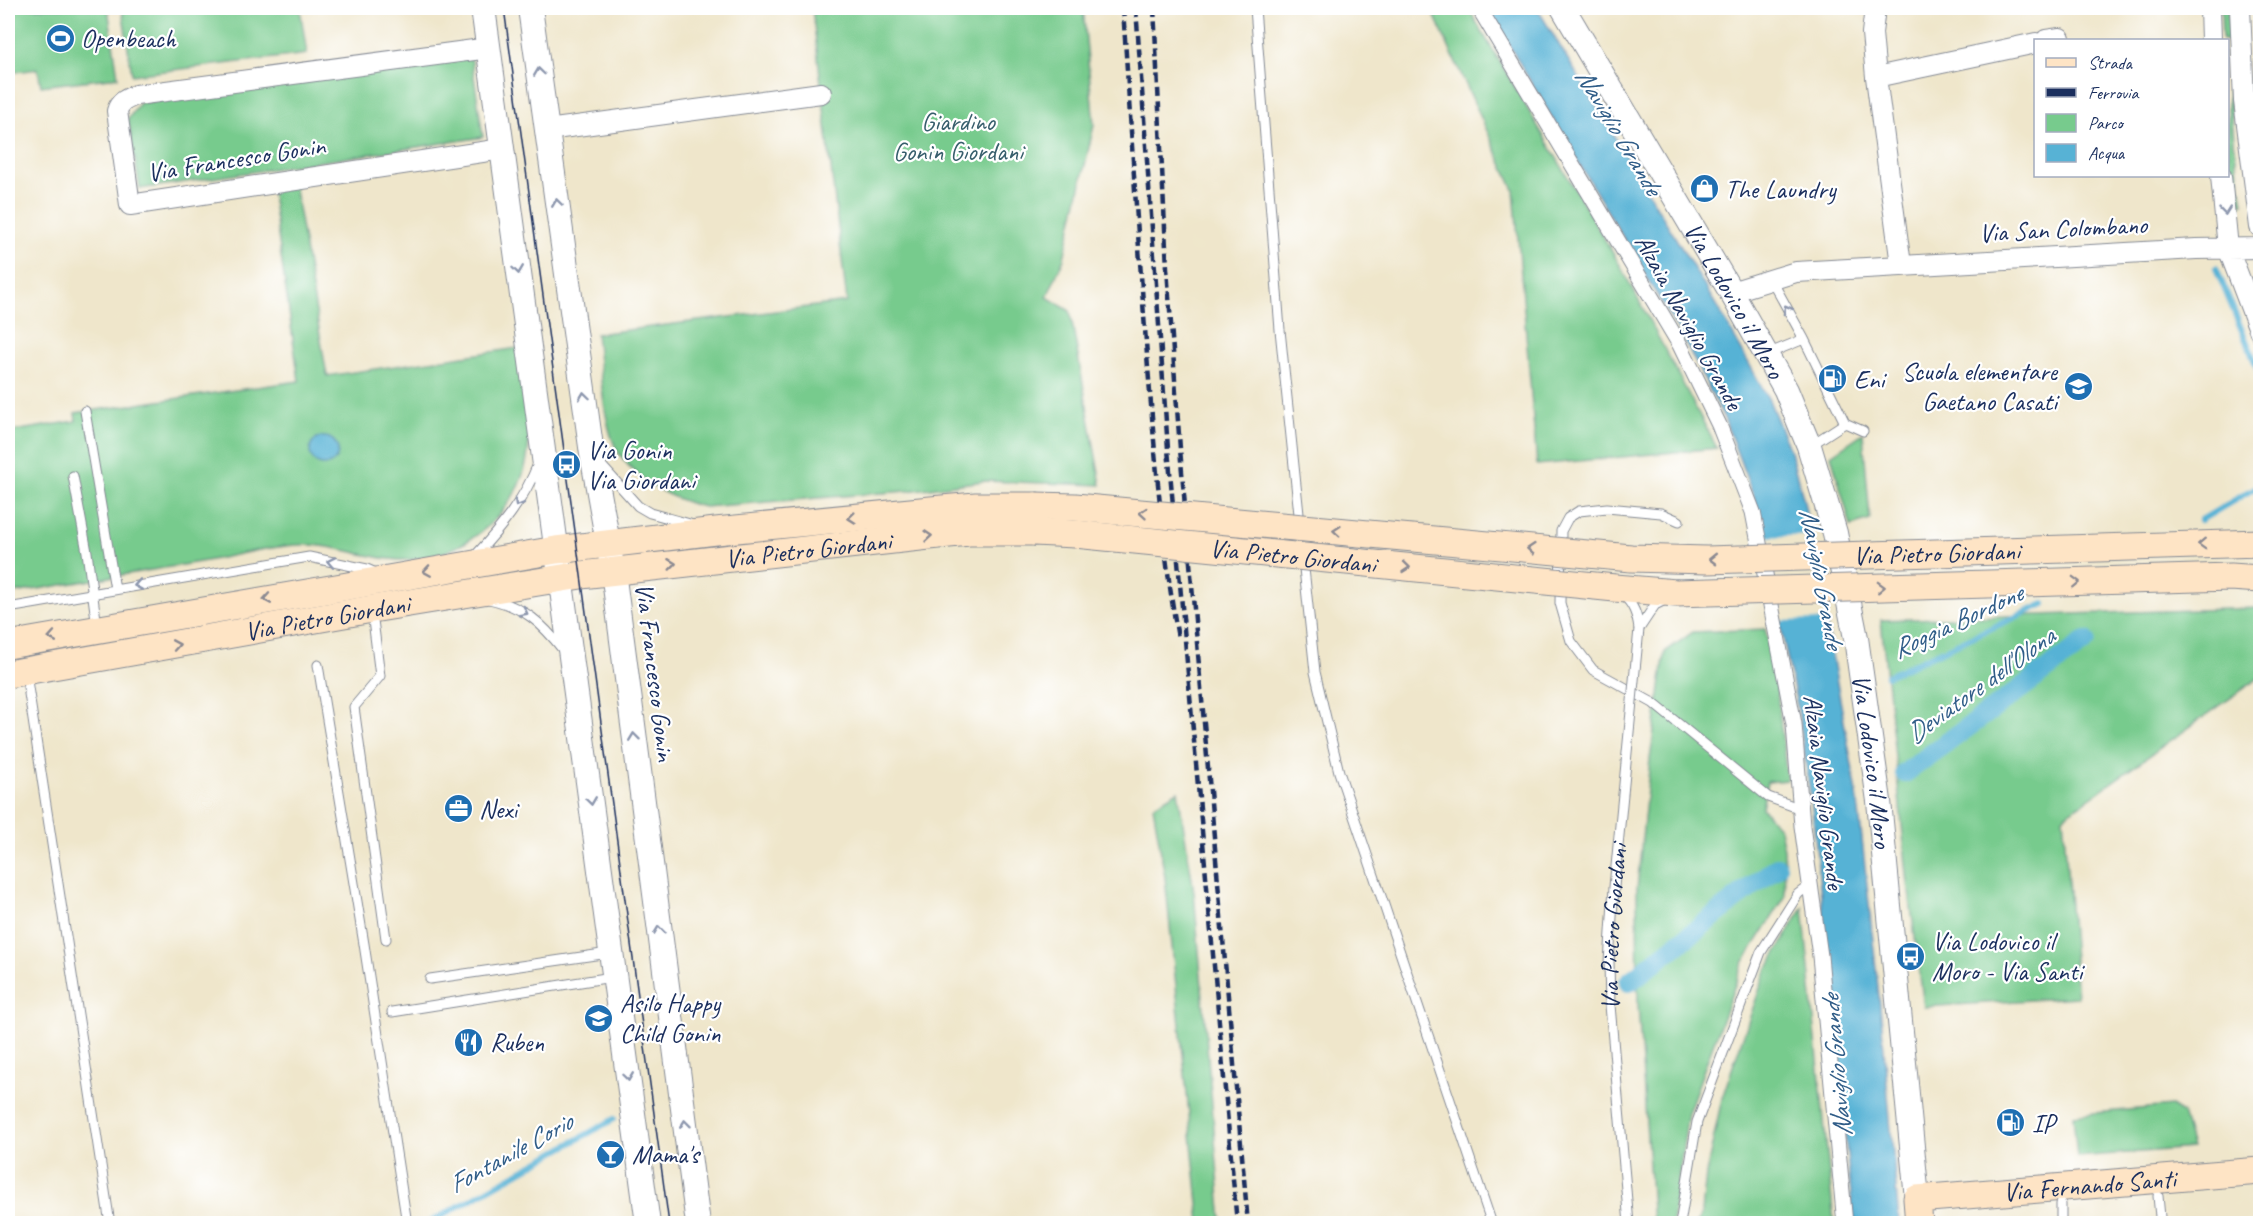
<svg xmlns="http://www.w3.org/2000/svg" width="2268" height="1231" font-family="Caveat,sans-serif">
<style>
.green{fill:#77cb8d;stroke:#497d76;stroke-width:1.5}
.water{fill:#57b2d5;stroke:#39709a;stroke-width:1.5}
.pier{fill:#efe6cb}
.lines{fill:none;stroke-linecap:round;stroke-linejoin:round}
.stream{stroke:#57b2d5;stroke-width:6}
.canal{stroke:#57b2d5;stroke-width:20}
.service-casing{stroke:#858a94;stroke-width:11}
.pedestrian-casing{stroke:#858a94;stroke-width:17}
.minor-casing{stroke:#858a94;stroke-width:22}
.tertiary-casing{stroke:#858a94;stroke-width:26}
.secondary-casing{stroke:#858a94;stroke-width:29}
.service{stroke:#fff;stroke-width:9}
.pedestrian{stroke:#fff;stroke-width:15}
.minor{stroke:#fff;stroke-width:20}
.tertiary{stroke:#fff;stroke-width:24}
.secondary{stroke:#fee4c5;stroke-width:27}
.tram{stroke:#1b2f5e;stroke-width:1.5}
.rail{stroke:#1b2f5e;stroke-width:4.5;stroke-dasharray:9 4.5;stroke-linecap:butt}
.service-bridge-casing{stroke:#858a94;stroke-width:11;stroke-linecap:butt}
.secondary-bridge-casing{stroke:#858a94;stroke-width:29;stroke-linecap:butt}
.service-bridge{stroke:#fff;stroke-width:9}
.secondary-bridge{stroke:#fee4c5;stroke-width:27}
.oneway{stroke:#8d97ae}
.oneway2{stroke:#8c8a92}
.labels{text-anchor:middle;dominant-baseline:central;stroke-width:4.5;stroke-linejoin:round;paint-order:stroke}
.poi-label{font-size:26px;fill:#1b2f5e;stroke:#fff;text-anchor:start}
.park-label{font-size:26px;fill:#375e6c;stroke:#fff}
.street-label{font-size:26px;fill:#1b2f5e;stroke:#fff}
.water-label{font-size:27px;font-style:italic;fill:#305d88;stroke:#fff}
</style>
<rect width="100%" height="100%" fill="#fff"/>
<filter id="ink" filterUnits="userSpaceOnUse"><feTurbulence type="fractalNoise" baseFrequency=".0167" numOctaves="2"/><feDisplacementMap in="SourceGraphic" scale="12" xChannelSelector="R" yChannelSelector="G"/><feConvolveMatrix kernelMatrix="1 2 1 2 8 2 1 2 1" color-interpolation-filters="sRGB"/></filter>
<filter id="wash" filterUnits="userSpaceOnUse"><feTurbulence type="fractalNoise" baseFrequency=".008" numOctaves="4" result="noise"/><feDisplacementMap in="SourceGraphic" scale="24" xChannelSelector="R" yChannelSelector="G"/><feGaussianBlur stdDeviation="1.35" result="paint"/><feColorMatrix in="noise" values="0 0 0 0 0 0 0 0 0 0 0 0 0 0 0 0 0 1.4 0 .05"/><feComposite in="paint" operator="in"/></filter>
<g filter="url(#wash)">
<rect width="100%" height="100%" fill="#efe6cb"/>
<path class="green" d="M8 8H108L118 77 41 86 38 69 8 73Z
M122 8H300L307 54 132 75Z
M812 8H1083L1094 125 1064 258 1047 297 1070 311 1101 485 984 481 907 491 704 507C671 499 641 484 620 455 603 433 600 363 596 334L847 302Z
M1431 8H1468L1620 265 1717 448 1537 465 1514 190Z
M2221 8H2228C2230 73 2230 139 2243 203L2234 205 2228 147V40H2222Z
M471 56 483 137 140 189 128 119 140 103Z
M294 184 327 376 518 348C523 382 532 418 528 452 521 513 462 560 401 560 367 559 333 543 298 545 268 546 230 557 200 562 136 573 72 583 8 594V432L76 421 75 413 299 381 271 187Z
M1863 433 1870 520 1851 526 1831 455Z
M2260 608V677L2063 817 2077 997 1924 1007 1908 884 1881 620Z
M1765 629 1775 673 1787 780 1767 782 1762 808 1780 829 1784 849 1785 897 1743 963 1688 1113 1672 1223 1653 1224 1638 1004 1637 889 1650 759 1665 652 1693 632Z
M1178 791 1194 892 1222 1223H1200L1165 877 1153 806Z
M1803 907 1834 1223H1697L1702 1212 1706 1174 1722 1098 1765 973Z
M2171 1106 2182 1113 2192 1148 2077 1157 2073 1115Z"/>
<path class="water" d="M1487 8H1537L1725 320 1769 400 1790 451 1804 501 1857 793 1881 1015 1899 1223H1854L1812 806 1798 710 1755 500 1724 418 1685 342Z
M310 451a14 14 0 1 1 28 0a14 14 0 1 1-28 0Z"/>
<path class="pier" d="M1814 535 1829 620 1777 621 1760 537Z"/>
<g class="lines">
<path class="stream" d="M2216 268 2260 374
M2201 520 2260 485
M1887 676 2044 604
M427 1224 614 1119"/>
<path class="canal" d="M1905 773 2086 641
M1629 982 1777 867"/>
</g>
</g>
<g filter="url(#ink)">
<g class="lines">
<defs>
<path id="service" d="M1255 8 1280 330 1300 524
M1771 279 1804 339 1845 423 1811 445
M1767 354 1804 339
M85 411 115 589
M1845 423 1863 431
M600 464 638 506 650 513 690 524
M73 476 87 552 97 627
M1679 521 1661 513 1607 508 1579 511 1568 518 1561 531 1560 603 1571 641 1593 670 1653 703 1768 797 1801 809
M475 556C501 528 524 500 538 464
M1303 559 1315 672 1339 772 1492 1224
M1623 595C1634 605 1637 615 1639 629
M489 599C525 607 542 623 564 651
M8 608 309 557 367 569 376 573
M372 612 380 676 354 707 386 939
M1639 629 1655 605 1665 600
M318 665 364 944 407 1224
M26 674 110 1224
M430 979 609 953
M392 1012 612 977
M2158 1196 2160 1217
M2061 1204V1224
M1680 1224 1697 1122 1761 952 1798 894 1811 884"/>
<path id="pedestrian" d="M1479 8 1680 345 1719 425 1753 512 1794 724 1802 826 1820 956 1845 1224"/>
<path id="minor" d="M1875 8 1872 33 1876 77 1901 265
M2210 8 2211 40
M2240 8 2244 101 2260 227
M2046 40 2060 38
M489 48 136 95C127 99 120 101 117 111L130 205 502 149
M1876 77 2036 43
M547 130 821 93
M2221 176 2228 248 2260 332
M1731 292 1796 272 2196 249 2260 248"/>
<g id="tertiary">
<path d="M483 8 648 1224"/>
<path d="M530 8 592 454 613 571 698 1224"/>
<path id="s1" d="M1563 8 1731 292 1786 390 1809 446 1835 533 1856 638 1879 801 1917 1199"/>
</g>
<g id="secondary">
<path d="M1615 588 1676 593"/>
<path d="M8 645 556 550 716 531 931 510 976 506H1036"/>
<path id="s2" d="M8 674 372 609 581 575 929 536 969 532H1034"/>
<path id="s3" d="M1919 1224 1917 1199 2260 1171"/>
</g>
</defs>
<use href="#service" class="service-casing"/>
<use href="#pedestrian" class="pedestrian-casing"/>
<use href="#minor" class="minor-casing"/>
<use href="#tertiary" class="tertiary-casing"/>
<use href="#secondary" class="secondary-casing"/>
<use href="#service" class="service"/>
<use href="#pedestrian" class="pedestrian"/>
<use href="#minor" class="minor"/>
<use href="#tertiary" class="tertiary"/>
<use href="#secondary" class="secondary"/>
<path class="tram" d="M504 8 669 1224"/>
<path class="rail" d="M1123 8C1131 132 1139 256 1149 380 1156 466 1163 552 1178 638
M1136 8 1168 449 1237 1224
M1154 8 1167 268 1180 449 1248 1224"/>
<defs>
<g id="service-bridge">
<path id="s4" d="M1629 1224 1610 1005 1609 962 1614 887 1639 629"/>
</g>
<g id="secondary-bridge">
<path id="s5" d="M1036 506 1075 507 1631 558 1707 560 2260 543"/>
<path id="s6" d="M1034 532 1075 534 1615 588"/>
<path d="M1676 593 2231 577 2260 579"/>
</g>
</defs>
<use href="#service-bridge" class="service-bridge-casing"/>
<use href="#secondary-bridge" class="secondary-bridge-casing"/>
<use href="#service-bridge" class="service-bridge"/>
<use href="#secondary-bridge" class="secondary-bridge"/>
</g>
<defs><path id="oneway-chevron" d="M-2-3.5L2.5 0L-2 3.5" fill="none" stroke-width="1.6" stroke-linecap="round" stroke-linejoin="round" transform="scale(1.5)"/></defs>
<g class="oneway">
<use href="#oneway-chevron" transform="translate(539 72) rotate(-98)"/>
<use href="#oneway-chevron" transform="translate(557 203) rotate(-98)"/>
<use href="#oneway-chevron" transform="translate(2225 211) rotate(84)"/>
<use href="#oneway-chevron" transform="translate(518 270) rotate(82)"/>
<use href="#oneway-chevron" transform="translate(1787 309) rotate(-119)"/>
<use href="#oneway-chevron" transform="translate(584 396) rotate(-98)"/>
<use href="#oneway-chevron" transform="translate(518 503) rotate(120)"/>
<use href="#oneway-chevron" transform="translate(331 562) rotate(-169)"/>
<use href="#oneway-chevron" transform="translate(138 585) rotate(170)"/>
<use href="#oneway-chevron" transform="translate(524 612) rotate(28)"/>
<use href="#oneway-chevron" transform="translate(634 737) rotate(-97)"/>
<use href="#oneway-chevron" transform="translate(591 801) rotate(82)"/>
<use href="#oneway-chevron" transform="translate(659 930) rotate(-97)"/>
<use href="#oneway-chevron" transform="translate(628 1077) rotate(82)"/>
<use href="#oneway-chevron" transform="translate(685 1124) rotate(-97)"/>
</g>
<g class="oneway2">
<use href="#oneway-chevron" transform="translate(1143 513) rotate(-175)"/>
<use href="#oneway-chevron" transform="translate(852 518) rotate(174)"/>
<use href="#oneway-chevron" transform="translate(1337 531) rotate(-175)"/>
<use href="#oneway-chevron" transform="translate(928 536) rotate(-5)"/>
<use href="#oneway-chevron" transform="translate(2202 544) rotate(178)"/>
<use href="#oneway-chevron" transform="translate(1531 549) rotate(-175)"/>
<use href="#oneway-chevron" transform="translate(1713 559) rotate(179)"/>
<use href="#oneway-chevron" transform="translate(672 564) rotate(-7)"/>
<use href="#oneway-chevron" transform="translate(1406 567) rotate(6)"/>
<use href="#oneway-chevron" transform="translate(427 571) rotate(171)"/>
<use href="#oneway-chevron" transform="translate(2076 582) rotate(-2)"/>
<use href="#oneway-chevron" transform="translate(1881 587) rotate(-2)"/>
<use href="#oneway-chevron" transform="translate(267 599) rotate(170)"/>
<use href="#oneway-chevron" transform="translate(52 637) rotate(170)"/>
<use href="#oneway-chevron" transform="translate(176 645) rotate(-10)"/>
</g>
</g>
<defs>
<symbol id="stadium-disc" viewBox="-11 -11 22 22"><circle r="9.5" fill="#1f6fb2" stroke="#fff"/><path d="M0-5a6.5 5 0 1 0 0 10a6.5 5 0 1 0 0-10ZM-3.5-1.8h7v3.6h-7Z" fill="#fff"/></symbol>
<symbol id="shop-disc" viewBox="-11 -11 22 22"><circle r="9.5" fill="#1f6fb2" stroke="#fff"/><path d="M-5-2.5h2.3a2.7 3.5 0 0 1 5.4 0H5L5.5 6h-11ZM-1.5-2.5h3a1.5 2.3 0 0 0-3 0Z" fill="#fff"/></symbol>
<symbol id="fuel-disc" viewBox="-11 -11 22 22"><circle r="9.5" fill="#1f6fb2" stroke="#fff"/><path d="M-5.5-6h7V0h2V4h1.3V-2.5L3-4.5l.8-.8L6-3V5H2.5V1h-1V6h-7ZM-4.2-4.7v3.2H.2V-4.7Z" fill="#fff"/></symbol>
<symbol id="school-disc" viewBox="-11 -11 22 22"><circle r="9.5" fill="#1f6fb2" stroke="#fff"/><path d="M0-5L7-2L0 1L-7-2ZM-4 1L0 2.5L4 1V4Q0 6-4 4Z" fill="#fff"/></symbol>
<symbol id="bus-disc" viewBox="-11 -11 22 22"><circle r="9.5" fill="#1f6fb2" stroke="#fff"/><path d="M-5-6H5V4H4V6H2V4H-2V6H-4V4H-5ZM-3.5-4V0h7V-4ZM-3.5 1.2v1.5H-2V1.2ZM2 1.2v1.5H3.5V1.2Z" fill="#fff"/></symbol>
<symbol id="office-disc" viewBox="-11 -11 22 22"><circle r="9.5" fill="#1f6fb2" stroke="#fff"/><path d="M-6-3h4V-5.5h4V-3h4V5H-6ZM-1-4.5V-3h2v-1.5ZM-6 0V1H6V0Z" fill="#fff"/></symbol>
<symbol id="restaurant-disc" viewBox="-11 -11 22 22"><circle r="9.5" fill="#1f6fb2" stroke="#fff"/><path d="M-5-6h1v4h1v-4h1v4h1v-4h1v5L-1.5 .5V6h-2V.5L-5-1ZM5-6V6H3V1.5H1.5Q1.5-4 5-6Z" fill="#fff"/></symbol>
<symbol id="bar-disc" viewBox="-11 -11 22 22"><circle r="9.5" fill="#1f6fb2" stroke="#fff"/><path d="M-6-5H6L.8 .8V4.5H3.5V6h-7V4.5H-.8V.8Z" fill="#fff"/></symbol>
</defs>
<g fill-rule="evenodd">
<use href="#stadium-disc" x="44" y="22" width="33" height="33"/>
<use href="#shop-disc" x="1688" y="172" width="33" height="33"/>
<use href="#fuel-disc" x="1816" y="362" width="33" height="33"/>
<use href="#school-disc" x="2062" y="370" width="33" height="33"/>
<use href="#bus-disc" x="550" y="448" width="33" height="33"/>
<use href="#office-disc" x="442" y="792" width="33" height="33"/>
<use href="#bus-disc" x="1894" y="940" width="33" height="33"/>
<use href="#school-disc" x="582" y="1002" width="33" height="33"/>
<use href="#restaurant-disc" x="452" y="1026" width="33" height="33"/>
<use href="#fuel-disc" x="1994" y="1106" width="33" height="33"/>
<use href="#bar-disc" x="594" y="1138" width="33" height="33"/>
</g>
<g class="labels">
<g class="poi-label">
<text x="81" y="38">Openbeach</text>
<text x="1725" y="189">The Laundry</text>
<text x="2057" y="371" text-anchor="end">Scuola elementare<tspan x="2057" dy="30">Gaetano Casati</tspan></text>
<text x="1854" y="379">Eni</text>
<text x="587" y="450">Via Gonin<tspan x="587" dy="30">Via Giordani</tspan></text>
<text x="479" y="809">Nexi</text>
<text x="1932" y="941">Via Lodovico il<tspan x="1932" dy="30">Moro - Via Santi</tspan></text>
<text x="620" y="1003">Asilo Happy<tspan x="620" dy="30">Child Gonin</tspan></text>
<text x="490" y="1042">Ruben</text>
<text x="2032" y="1123">IP</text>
<text x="632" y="1154">Mama's</text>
</g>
<g class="park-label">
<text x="958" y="121">Giardino<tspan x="958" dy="30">Gonin Giordani</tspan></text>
</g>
<g class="street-label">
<text transform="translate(236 159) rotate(-9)">Via Francesco Gonin</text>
<text transform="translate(2063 229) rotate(-3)">Via San Colombano</text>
<text stroke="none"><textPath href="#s1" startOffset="339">Via Lodovico il Moro</textPath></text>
<text transform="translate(1689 322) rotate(61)">Alzaia Naviglio Grande</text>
<text stroke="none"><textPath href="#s2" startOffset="810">Via Pietro Giordani</textPath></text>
<text stroke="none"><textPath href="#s5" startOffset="903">Via Pietro Giordani</textPath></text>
<text stroke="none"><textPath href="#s6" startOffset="260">Via Pietro Giordani</textPath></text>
<text stroke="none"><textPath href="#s2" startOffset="324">Via Pietro Giordani</textPath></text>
<text transform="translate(655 672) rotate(83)">Via Francesco Gonin</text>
<text stroke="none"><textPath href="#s1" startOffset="825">Via Lodovico il Moro</textPath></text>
<text transform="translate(1824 792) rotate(83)">Alzaia Naviglio Grande</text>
<text stroke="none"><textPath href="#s4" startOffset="298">Via Pietro Giordani</textPath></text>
<text stroke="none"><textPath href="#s3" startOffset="198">Via Fernando Santi</textPath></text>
</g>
<g class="water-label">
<text transform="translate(1619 131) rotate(59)">Naviglio Grande</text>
<text transform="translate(1822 578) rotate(79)">Naviglio Grande</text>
<text transform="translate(1957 621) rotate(-25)">Roggia Bordone</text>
<text transform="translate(1980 685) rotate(-36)">Deviatore dell'Olona</text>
<text transform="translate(1836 1066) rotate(-95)">Naviglio Grande</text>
<text transform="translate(510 1153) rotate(-29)">Fontanile Corio</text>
</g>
</g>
<rect width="2268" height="1231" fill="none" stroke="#fff" stroke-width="30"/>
<rect x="2034" y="39" width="195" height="138" fill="#ffffff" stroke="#a4acbf" stroke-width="1.5"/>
<rect x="2046" y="58" width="30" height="9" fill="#fee4c5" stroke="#a4acbf" stroke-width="1.5"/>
<text x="2088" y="69" font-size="18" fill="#1b2f5e">Strada</text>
<rect x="2046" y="88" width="30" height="9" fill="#1b2f5e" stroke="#a4acbf" stroke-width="1.5"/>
<text x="2088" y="99" font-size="18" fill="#1b2f5e">Ferrovia</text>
<rect x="2046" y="114" width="30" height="18" fill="#77cb8d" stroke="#a4acbf" stroke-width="1.5"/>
<text x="2088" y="129" font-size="18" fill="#1b2f5e">Parco</text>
<rect x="2046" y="144" width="30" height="18" fill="#57b2d5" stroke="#a4acbf" stroke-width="1.5"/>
<text x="2088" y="159" font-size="18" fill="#1b2f5e">Acqua</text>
</svg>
